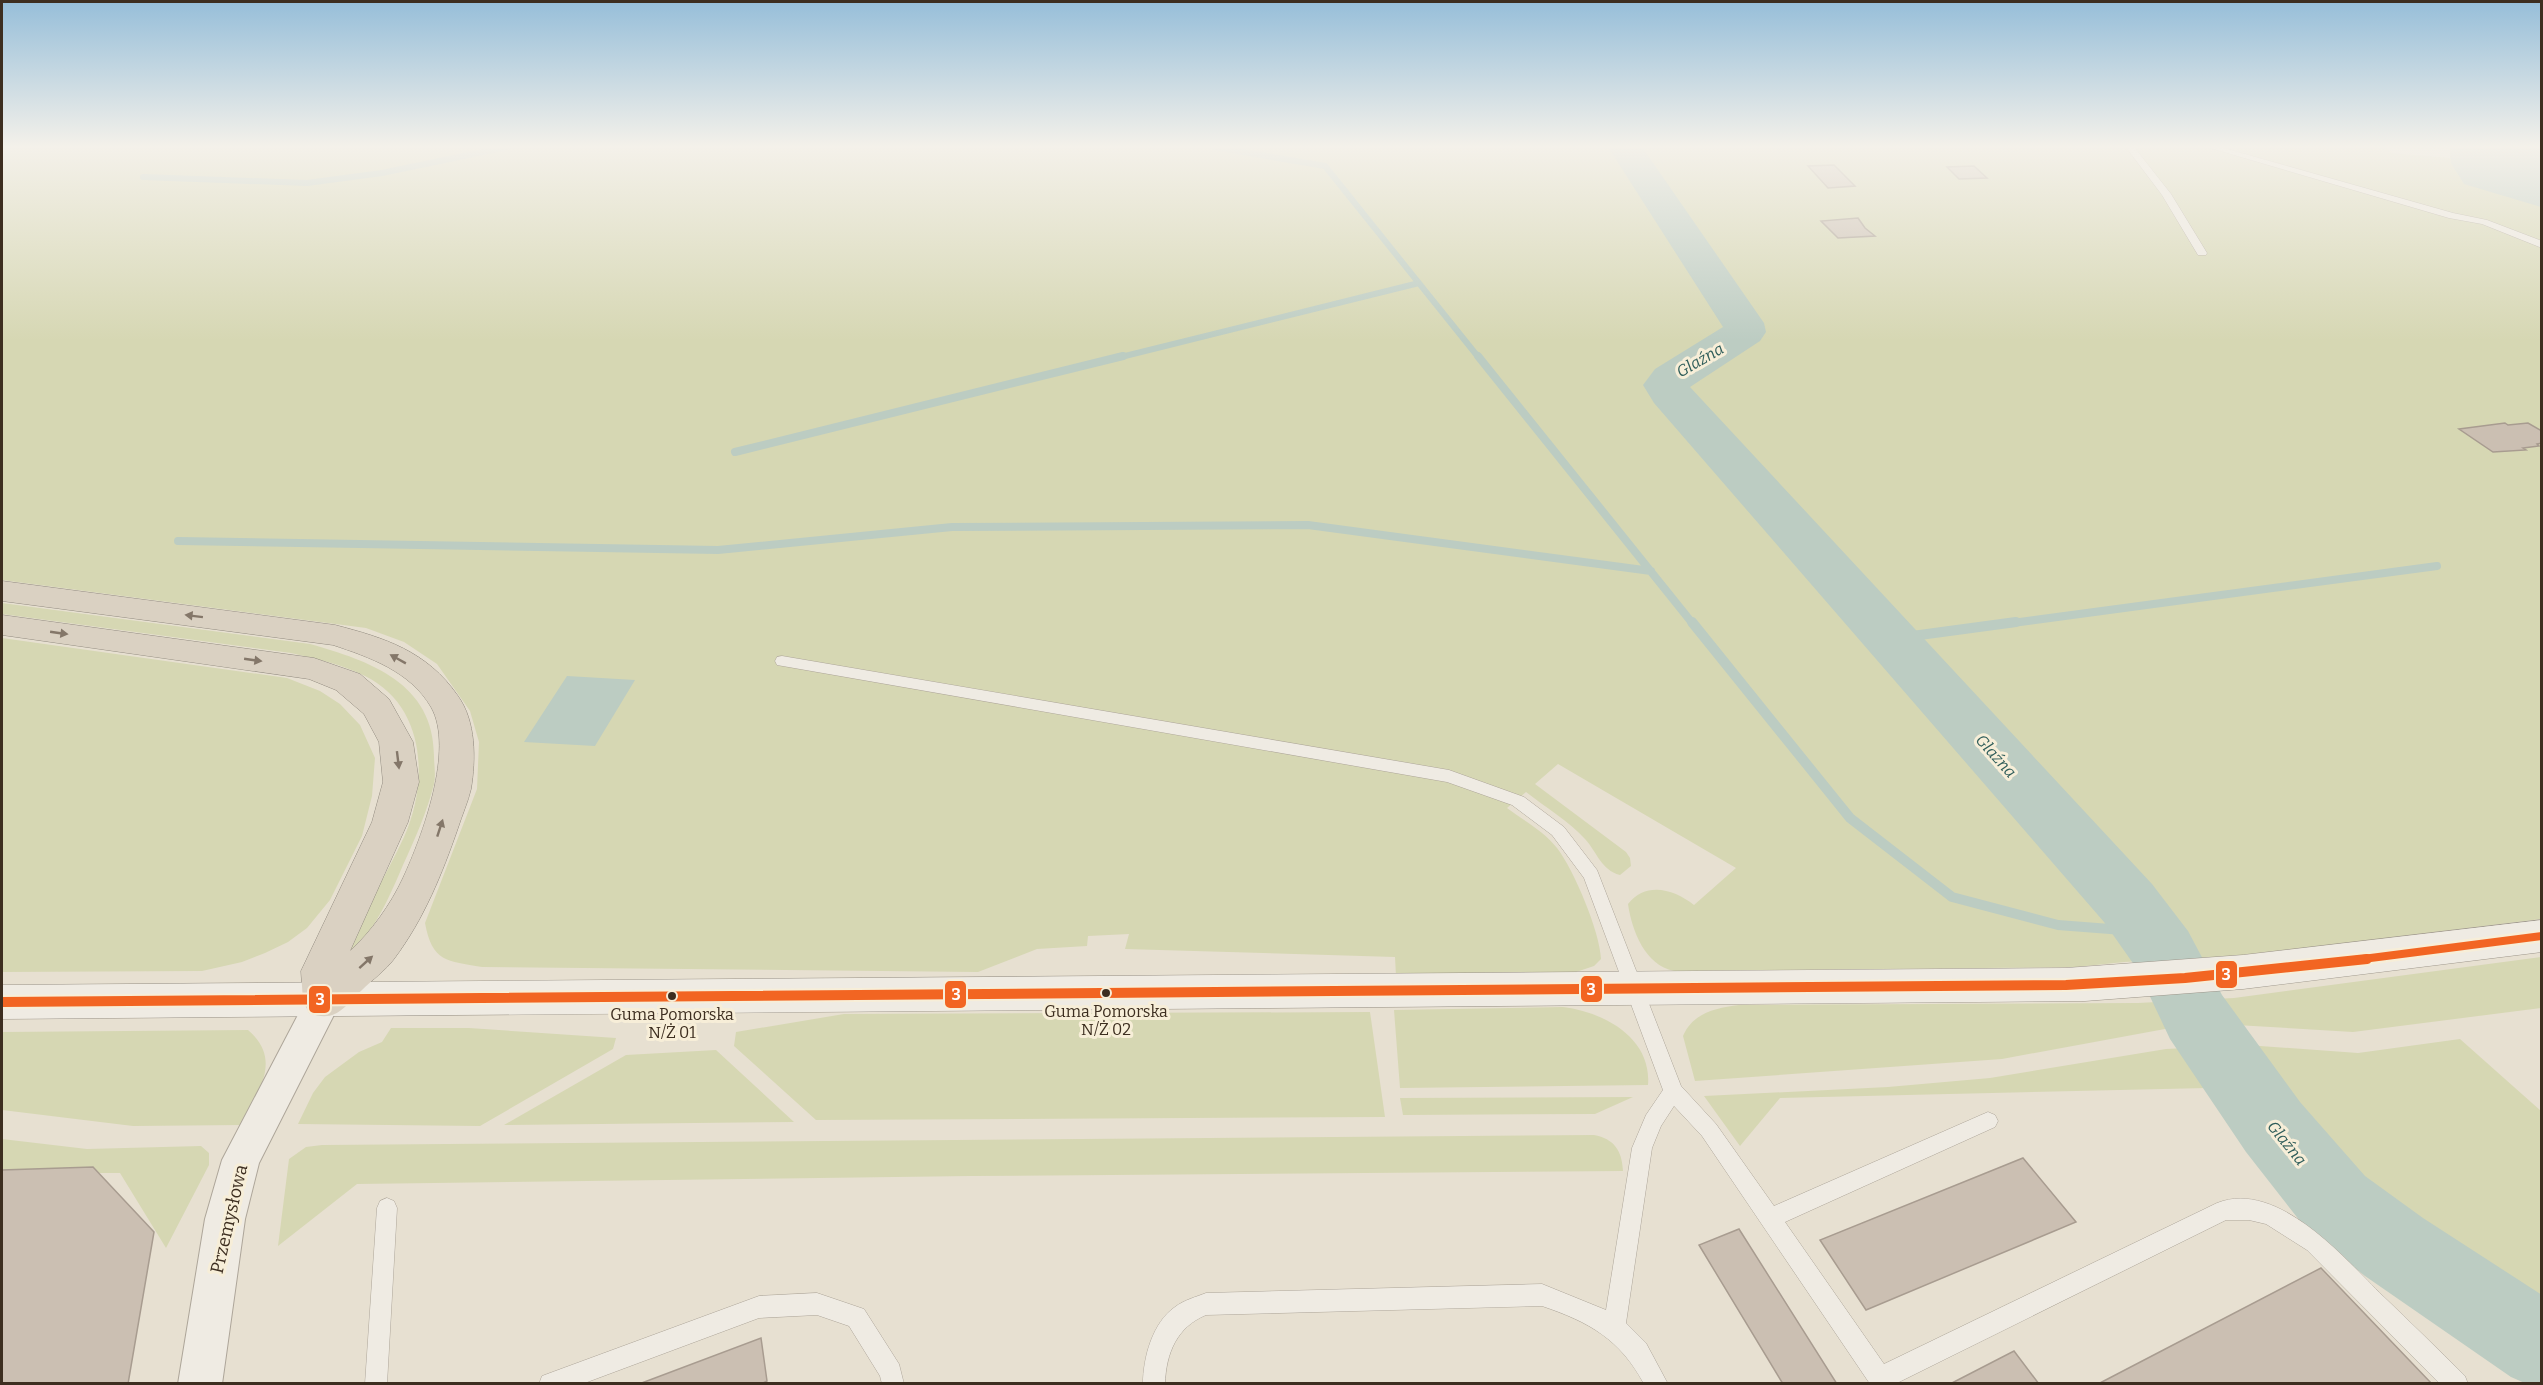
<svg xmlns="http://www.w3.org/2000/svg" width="2543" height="1385" font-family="Bitter,serif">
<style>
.green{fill:#d6d7b3}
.water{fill:#bcccc2}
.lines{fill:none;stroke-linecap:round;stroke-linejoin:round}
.stream-far2{stroke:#bcccc2;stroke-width:6}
.stream-far1{stroke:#bcccc2;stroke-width:8}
.stream{stroke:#bcccc2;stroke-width:10}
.river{fill:#bcccc2;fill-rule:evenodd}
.building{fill:#cbbfb2;stroke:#a89c90;stroke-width:1.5}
.lane-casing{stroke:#ada599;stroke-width:1}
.street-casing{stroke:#ada599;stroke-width:2}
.secondary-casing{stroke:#9c958a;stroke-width:1}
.highway-casing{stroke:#928b80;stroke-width:1}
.lane{fill:#efebe3;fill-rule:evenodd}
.street{fill:#efebe3;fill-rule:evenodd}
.secondary{fill:#efebe3;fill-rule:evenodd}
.highway{fill:#dad1c2;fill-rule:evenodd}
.bus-1-far1-casing{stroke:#f7eed8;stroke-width:13}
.bus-1-casing{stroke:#f7eed8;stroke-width:14}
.bus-1-far1{stroke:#f26522;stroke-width:8}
.bus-1{stroke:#f26522;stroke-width:10}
.oneway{fill:#847769}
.bus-dot{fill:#3d2e20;stroke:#f7eed8;stroke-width:2}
.labels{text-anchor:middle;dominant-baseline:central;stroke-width:6;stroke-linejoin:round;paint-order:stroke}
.water-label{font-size:16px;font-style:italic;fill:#2f5d5a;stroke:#f7eed8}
.near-bus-label{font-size:16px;fill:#3d2e20;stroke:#f7eed8}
.near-street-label{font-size:18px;fill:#3d2e20;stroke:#f7eed8}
.line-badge{stroke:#f7eed8;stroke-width:2}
.badge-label{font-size:16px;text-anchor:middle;font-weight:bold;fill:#fff}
</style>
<rect width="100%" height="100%" fill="#e7e0d1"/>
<path class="green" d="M2 147H2383L2392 153 2450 158V147H2541V919L2241 956 2124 962 2076 967 1674 971C1645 965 1632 931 1628 904 1646 881 1674 889 1694 905L1736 868 1558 764 1535 784 1626 852 1630 858 1631 866 1620 875C1601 870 1597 852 1585 839 1569 821 1545 807 1526 792L1507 808C1524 821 1544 831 1557 848 1574 870 1600 932 1601 959L1594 966 1576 972 1396 976 1395 957 1125 949 1129 934 1088 936 1087 946 1037 949 978 972 482 967C447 961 432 962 425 923L477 789 479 742 470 711 437 664 404 642 366 628 2 580Z
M2 603 310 644C370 661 434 683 434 756 434 765 436 775 434 784 427 812 415 839 403 865 391 893 373 937 348 953 363 912 386 876 404 837 429 782 426 706 365 676 341 664 317 659 291 653L2 614Z
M2 638 287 678 320 691 340 704 360 725 375 758 372 796 362 836 330 900 307 928 288 942 265 953 242 962 202 971 2 972Z
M2541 957V1008L2353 1032 2236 1025 2165 1029 2002 1059 1695 1081 1683 1036C1693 1013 1715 1008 1739 1005L2138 1003 2234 998Z
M1563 1007C1604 1012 1652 1038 1648 1085L1400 1088 1394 1010Z
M1370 1012 1385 1117 816 1120 734 1046 736 1032 844 1014Z
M391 1028H469L616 1038 613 1049 480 1126 298 1124 313 1093 325 1077 359 1052 382 1042Z
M248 1030C283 1060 258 1091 242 1125L133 1126 2 1110V1032Z
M2460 1039 2541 1111V1382L2342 1241 2266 1171 2207 1088 1780 1098 1740 1146 1704 1096 1888 1087 1990 1078 2166 1049 2246 1045 2358 1053Z
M716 1050 794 1122 504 1125 626 1055Z
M1633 1097 1595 1114 1403 1115 1400 1098Z
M1594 1135C1614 1139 1622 1150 1623 1171L971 1176 357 1184 278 1246 289 1159 306 1147 322 1145Z
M2 1139 87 1149 201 1146 209 1153V1165L166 1248 120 1173H2Z"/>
<path class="water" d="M2450 147H2541V207L2464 184 2451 163Z
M567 676 635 680 595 746 524 742Z"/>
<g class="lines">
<path class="stream-far2" d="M1214 147 1325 166 1479 358
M143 177 307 183 382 173 507 147
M1117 358 1419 283"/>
<path class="stream-far1" d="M1478 356 1693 624
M735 452 1123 356
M178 541 718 550 952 527 1308 525 1651 571
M2005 624 2437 566"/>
<path class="stream" d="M1692 622 1850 818 1952 897 2058 925 2149 932
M1890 639 2016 622"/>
<path class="river" d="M1608 147H1642L1764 323 1766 332 1760 341 1690 387 2152 884 2188 931 2222 995 2300 1102 2365 1176 2423 1218 2542 1295V1384H2527L2511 1377 2365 1276 2307 1230 2246 1152 2170 1039 2137 969 2104 922 1654 403 1643 385 1655 369 1723 327Z"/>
</g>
<path class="building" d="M1834 165 1855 186 1828 188 1808 166Z
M1974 166 1987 178 1959 179 1947 167Z
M1858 218 1865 228 1875 236 1838 238 1821 221Z
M2505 423 2508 425 2528 423 2542 431V443L2537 444 2539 446 2523 448 2526 450 2493 452 2459 429Z
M2023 1158 2076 1222 1866 1310 1820 1240Z
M93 1167 154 1232 128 1384H2V1170Z
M1739 1229 1837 1384H1783L1699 1245Z
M2321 1268 2432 1384H2098Z
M761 1338 767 1381 761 1384H639Z
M2014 1351 2039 1384H1950Z"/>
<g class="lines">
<defs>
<path id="lane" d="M2126 147H2134L2171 194 2207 253 2206 255H2198L2162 195Z
M2207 147H2220L2453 213 2487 220 2542 241V248L2482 224 2449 218Z
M782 656 1449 770 1524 797 1564 827 1597 870 1681 1086 1716 1124 1774 1206 1981 1115 1988 1112 1995 1115 1998 1121 1995 1127 1785 1222 1884 1364 2217 1203C2278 1179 2345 1259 2383 1296 2411 1323 2438 1349 2465 1376L2468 1384H2440L2307 1250 2266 1224 2249 1220H2226L1895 1384H1870L1702 1136 1674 1106 1661 1126 1652 1148 1626 1323 1646 1343 1668 1384H1644C1620 1339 1589 1322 1542 1306L1206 1315C1177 1327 1166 1353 1165 1384H1143C1143 1357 1153 1322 1175 1307 1184 1300 1196 1297 1206 1293L1542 1284 1606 1310 1632 1148 1646 1115 1663 1090 1584 878 1552 835 1512 805 1447 782 777 665 775 661 777 657Z
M387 1198 394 1201 397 1208 387 1384H365L377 1208 380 1201Z
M817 1293 864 1309 899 1364 904 1384H882L880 1376 849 1326 817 1315 759 1318 582 1384H539L542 1376 550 1373 759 1296Z"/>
<path id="street" d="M323 986 335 990 341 1001 259 1163 245 1219 222 1384H178L205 1219 222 1160 311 990Z"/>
<path id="secondary" d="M2542 920V952L2243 989 2085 1001 2 1019V985L2066 968 2243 955Z"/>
<path id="highway" d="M2 581 335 625C385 638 427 651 458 696 476 721 476 759 471 789 468 802 462 815 458 828 442 874 424 919 394 959 386 970 372 980 362 990 343 1008 336 1023 309 1013L303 1001 301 971 372 822 383 782 379 742 364 714 336 690 309 679 2 635V615L314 658 360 674 389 699 413 742 419 782 408 822 350 951C371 932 391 904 403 878 422 837 455 749 431 707 410 671 369 657 333 645L2 601Z"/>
</defs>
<use href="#lane" class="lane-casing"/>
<use href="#street" class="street-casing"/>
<use href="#secondary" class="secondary-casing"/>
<use href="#highway" class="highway-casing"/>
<use href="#lane" class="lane"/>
<use href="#street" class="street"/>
<use href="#secondary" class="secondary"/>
<use href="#highway" class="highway"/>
<defs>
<path id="bus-1-far1" d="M2355 960 2542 936"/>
<path id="bus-1" d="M2 1002 2066 985 2185 978 2367 959"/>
</defs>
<use href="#bus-1-far1" class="bus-1-far1-casing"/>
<use href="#bus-1" class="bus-1-casing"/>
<use href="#bus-1-far1" class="bus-1-far1"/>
<use href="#bus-1" class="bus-1"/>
</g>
<defs><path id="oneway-solid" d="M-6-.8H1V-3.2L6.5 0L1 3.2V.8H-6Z" transform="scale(1.5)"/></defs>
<g class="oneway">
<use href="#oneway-solid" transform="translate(194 616) rotate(-173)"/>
<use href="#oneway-solid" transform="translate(59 633) rotate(8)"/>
<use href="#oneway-solid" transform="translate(398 659) rotate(-151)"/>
<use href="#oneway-solid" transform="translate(253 660) rotate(8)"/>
<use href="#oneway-solid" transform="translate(398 760) rotate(83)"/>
<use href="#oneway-solid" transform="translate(440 828) rotate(-72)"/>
<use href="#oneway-solid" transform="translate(366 962) rotate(-42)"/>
</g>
<linearGradient id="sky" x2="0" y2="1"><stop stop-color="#96bed9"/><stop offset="0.43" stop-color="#f4f1ea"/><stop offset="1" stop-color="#f4f1ea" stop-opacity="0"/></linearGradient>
<rect width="2543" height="341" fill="url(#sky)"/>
<g class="bus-dot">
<circle cx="1106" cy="993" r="5"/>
<circle cx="672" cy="996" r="5"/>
</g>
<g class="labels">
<g class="water-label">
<text transform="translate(1700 360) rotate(-30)">Glaźna</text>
<text transform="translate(1996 756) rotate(48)">Glaźna</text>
<text transform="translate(2287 1143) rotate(51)">Glaźna</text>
</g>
<g class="near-bus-label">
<text x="1106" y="1011">Guma Pomorska<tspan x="1106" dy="18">N/Ż 02</tspan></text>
<text x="672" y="1014">Guma Pomorska<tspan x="672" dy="18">N/Ż 01</tspan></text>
</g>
<g class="near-street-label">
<text transform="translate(229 1219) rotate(-77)">Przemysłowa</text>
</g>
</g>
<g class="line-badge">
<rect x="2215" y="960" width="23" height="29" rx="6" fill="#f26522"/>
<rect x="1580" y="975" width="23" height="28" rx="6" fill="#f26522"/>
<rect x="944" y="980" width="23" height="29" rx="6" fill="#f26522"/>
<rect x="308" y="985" width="23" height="29" rx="6" fill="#f26522"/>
</g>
<g class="badge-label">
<text x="2226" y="980">3</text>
<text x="1591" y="995">3</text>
<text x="956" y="1000">3</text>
<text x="320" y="1005">3</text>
</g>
<rect width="2543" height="1385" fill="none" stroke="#3d2e20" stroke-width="6"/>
</svg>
